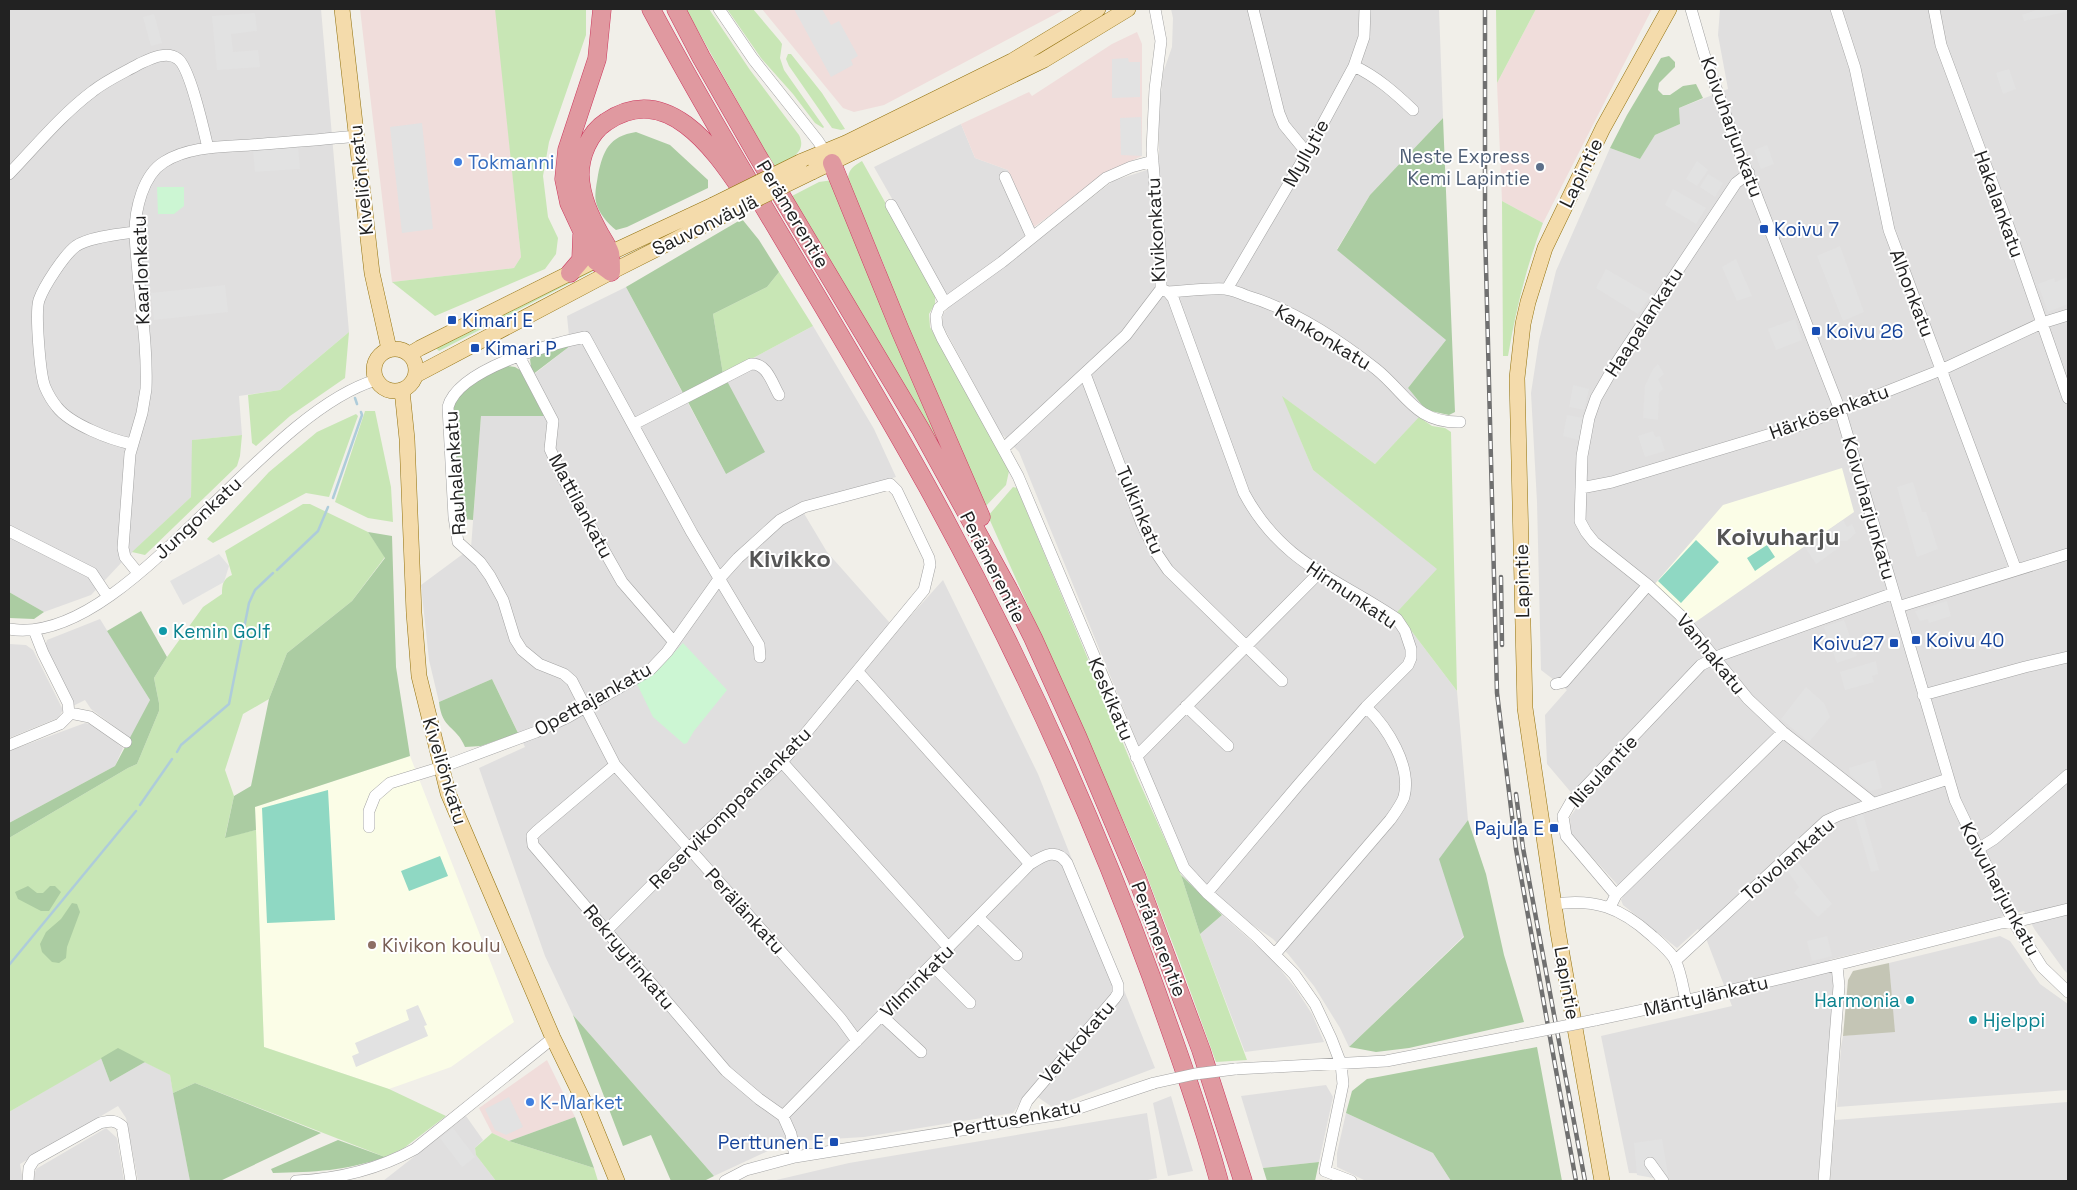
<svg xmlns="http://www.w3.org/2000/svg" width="2077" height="1190" font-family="'Space Grotesk',sans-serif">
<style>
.residential{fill:#e0dfdf}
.commercial{fill:#f0dddb}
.education{fill:#fbfde7}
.construction{fill:#c4c5b5}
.grass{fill:#c8e6b5}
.forest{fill:#abcca2}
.park{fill:#ccf6d3}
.pitch{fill:#8fd8c3}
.parking{fill:#e2e2e2}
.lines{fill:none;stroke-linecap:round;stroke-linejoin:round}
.stream{stroke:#aeccda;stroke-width:2.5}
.minor-casing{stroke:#a3a3a3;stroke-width:12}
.major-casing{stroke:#92720e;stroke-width:16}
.highway-casing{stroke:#cc395e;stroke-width:19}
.minor{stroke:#fff;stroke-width:11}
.major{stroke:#f4dbab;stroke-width:15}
.highway{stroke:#e099a0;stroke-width:18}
.rail-casing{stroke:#707070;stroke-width:4.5}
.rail{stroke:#fff;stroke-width:2.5;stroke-dasharray:8;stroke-linecap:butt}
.minor-bridge-casing{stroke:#a3a3a3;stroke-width:12;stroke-linecap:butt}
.major-bridge-casing{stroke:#92720e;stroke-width:16;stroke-linecap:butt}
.minor-bridge{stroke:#fff;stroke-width:11}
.major-bridge{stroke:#f4dbab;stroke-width:15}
.shop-dot{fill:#3f7fe0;stroke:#fff;stroke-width:2}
.service-dot{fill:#5c6f8a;stroke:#fff;stroke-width:2}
.transit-dot{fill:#1a4fb4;stroke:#fff;stroke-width:2}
.culture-dot{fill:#0f9aa8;stroke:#fff;stroke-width:2}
.education-dot{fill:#8d6e63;stroke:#fff;stroke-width:2}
.labels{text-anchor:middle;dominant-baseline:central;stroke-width:4;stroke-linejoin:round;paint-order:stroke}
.street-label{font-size:19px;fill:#222;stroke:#fff}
.service-label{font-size:19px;fill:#4e5e75;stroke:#fff;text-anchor:end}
.shop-label{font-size:19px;fill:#366cbe;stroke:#fff;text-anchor:start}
.transit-label{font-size:19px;fill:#164399;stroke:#fff;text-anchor:start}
.culture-label{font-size:19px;fill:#0d838f;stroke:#fff;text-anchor:start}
.education-label{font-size:19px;fill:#785e54;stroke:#fff;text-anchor:start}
.district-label{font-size:24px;font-weight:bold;fill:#555;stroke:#fff}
</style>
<rect width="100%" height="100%" fill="#f1efe9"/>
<path class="residential" d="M9 9H321L349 332 280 390 239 396 242 435 193 440 191 497 122 562 91 595 44 612 9 592Z
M1171 9H1439L1443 118 1370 195 1337 249 1446 340 1408 388 1426 410 1375 464 1283 397 1313 470 1438 569 1397 612 1457 691 1468 820 1440 859 1464 936 1349 1047 1340 1028 1314 986 1288 954 1273 939 1232 911 1203 883 1186 862 1019 452 1000 432 942 324 943 314 952 304 874 167 961 124 975 158 1008 170 1040 238 1113 181 1159 166V113L1163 73 1172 47 1173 18Z
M1720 9H2068V974L2064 970 2035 930 2024 911 1829 960 1834 984 1818 1181H1670L1662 1174 1629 1173 1601 1036 1732 1006 1707 941 1698 929 1677 948 1623 905 1621 900 1625 893 1571 834 1570 817 1580 803 1547 764 1545 715 1567 690 1541 670 1537 502 1531 393 1539 341 1556 271 1610 148 1640 159 1655 135 1680 124 1679 108 1728 89 1718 35Z
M626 287 726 474 723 374 813 326 874 429 896 477 799 505 827 552 897 631 943 580 1038 774 1155 1068 1052 1107 1029 1091 1013 1113 864 1137 800 1141 781 1145 714 1176 573 1015 545 956 479 768 525 747 492 679 439 702 429 660 421 585 471 548 481 416 570 346 567 316Z
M100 619 150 700 131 739 91 709 85 700 73 706 45 646 47 640Z
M9 644 26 645 33 650 63 710 58 718 9 738Z
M85 723 95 725 123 748 115 766 9 823V751Z
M1222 915 1272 959 1296 989 1312 1014 1324 1042 1245 1052 1200 934Z
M2000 936 2010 941 2040 984 2068 1004V1090L1837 1107 1841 1047 1843 1036 1894 1031 1889 963Z
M101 1058 110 1082 145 1062 170 1075 190 1181H138L126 1118 118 1106 20 1164 23 1181H9V1112Z
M1326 1085 1333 1097 1319 1162 1263 1168 1241 1096Z
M1171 1096 1193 1171 1168 1176 1153 1103Z
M2068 1102V1181H1830L1835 1120Z
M1147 1113 1157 1178 1143 1181H772L849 1163Z
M1346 1113 1433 1153 1451 1181H1366L1337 1167V1153Z
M466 1116 483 1140 475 1148 476 1155 496 1181H383Z
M106 1128 117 1138 124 1181H33L36 1169Z"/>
<path class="commercial" d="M360 9H496L521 257 514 268 392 282Z
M762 9H1065L884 105 854 112 843 108Z
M1536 9H1652L1543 223 1502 201 1497 83Z
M1137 32 1142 44V156L1113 169 1034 227 1008 170 975 158 961 124 1029 92 1032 96 1112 44Z
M547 1060 575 1117 509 1141 492 1133 479 1108Z"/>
<path class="education" d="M1842 468 1854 512 1694 623 1654 585 1723 505Z
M410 756 514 1022 451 1067 389 1089 264 1047 255 807Z"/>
<path class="construction" d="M1889 963 1895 1032 1843 1036 1848 980 1853 971Z"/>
<path class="grass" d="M495 9H586V35L549 142 543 176 548 217 558 238 556 254 545 269 435 316 392 282 514 268 521 257Z
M686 9H709L750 70 799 135C808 153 788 160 774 167Z
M727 9H753L780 41 782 44 780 58 784 70 824 127 823 128 815 123 793 94 761 58Z
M1496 9H1536L1497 83Z
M788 54H791L822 93 845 129 841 130 832 128 789 66 786 59Z
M862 161 932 286 935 295V304L929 314 930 327 1009 471 1006 485 984 508 886 277V270L848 180C848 169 854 166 862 161Z
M833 180 941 446 792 196 819 182Z
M1502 201 1543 223C1526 267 1516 310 1508 356H1503Z
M596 267 597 269 439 351 436 348Z
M779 272 813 326 723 374 713 314 767 287Z
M349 332 345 378 290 416 256 446 252 443 248 395 280 390Z
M1282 396 1375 464 1419 417 1432 426 1445 428 1451 432 1457 691 1397 612 1437 569 1313 470Z
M365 411H375L391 487 393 522 368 518 335 502Z
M356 414 358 416 329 497 306 493 213 543 207 539 269 472 317 432Z
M242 435 240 456 237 466 145 555 132 552 191 497 192 440Z
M1013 487 1017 488 1137 777 1181 875 1200 934 1247 1060 1216 1062 1179 960 1140 858 988 516Z
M303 504H310L368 532 385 557 352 601 287 653 269 699 243 714 225 770 234 796 225 837 256 830 264 1047 389 1089 446 1116 404 1148 385 1157 195 1083 173 1093 170 1075 118 1049 9 1112V838L128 768 137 764 159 711V703L154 678 167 657 203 607 222 594C222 584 223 579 232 575L225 551Z
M492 1133 509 1141 594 1168 598 1181H496L476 1155 475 1148Z"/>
<path class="forest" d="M1669 56 1675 62V67L1659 83 1658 90 1663 95H1670L1683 86 1696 84 1703 98 1679 108 1680 124 1655 135 1640 159 1610 148 1627 115 1661 58Z
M1443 118 1455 412 1449 415 1426 410 1408 388 1446 340 1337 250 1370 195Z
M636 132 670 145 708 180V188L627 227 616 230C608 224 598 212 596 202 594 194 597 183 598 175 603 151 609 136 636 132Z
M742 219 759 240 779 272 767 287 713 314 723 374 683 393 626 287Z
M570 346 532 375 530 359 534 355Z
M508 366 515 367 520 370 544 416H481L473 520 463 519 458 508 452 408 463 389 498 370Z
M727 381 765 452 726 474 688 402Z
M368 532 392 536 396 667 410 756 255 807 256 830 225 838 234 796 251 786 269 699 287 653 352 601 385 558Z
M9 592 44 612 34 619 9 618Z
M141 611 167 657 154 678 159 703V711L137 764 128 768 9 838V823L115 766 150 700 107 631Z
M492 679 518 733 481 746 465 747C456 725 442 730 439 702Z
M1468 820 1486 874 1504 955 1524 1022 1409 1048 1376 1052 1349 1047 1464 937 1439 859Z
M1181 875 1222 915 1200 934Z
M28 886 37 893H43L50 886H55L61 892 49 911H41L18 899 15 892Z
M72 903 77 904 80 912 67 947 66 958 59 963 52 962 42 952 40 944 46 932 61 919Z
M573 1015 714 1176 704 1181H671L651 1135 623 1146Z
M1537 1047 1562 1181H1451L1433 1153 1346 1113 1352 1091 1367 1079Z
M118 1048 145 1062 110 1082 101 1058Z
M195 1083 321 1133 220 1181H190L173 1093Z
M575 1117 594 1168 509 1141Z
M338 1140 385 1157C345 1171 315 1172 273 1173L271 1169Z
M1319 1162 1315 1181H1267L1263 1168Z"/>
<path class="park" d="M157 187H184V206L174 214H158Z
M683 643 727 690 694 731 687 743 684 744 653 717 637 684 657 671Z"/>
<path class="pitch" d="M1696 540 1719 562 1681 603 1658 581Z
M1767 545 1775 557 1755 571 1747 558Z
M328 790 335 920 267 923 262 808Z
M440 856 448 876 409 891 401 871Z"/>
<path class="parking" d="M794 9H822L831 25 839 21 858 56 851 60 853 65 831 77Z
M2039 9H2065L2066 12 2024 21 2022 15Z
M255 13 257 31 231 34 233 52 258 50 260 67 217 70 212 16Z
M154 14 162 43 151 46 143 17Z
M1128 58 1129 62H1140V97L1112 98V59Z
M2009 69 2016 89 2003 94 1996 73Z
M1141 117 1142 156 1121 155 1120 118Z
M422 123 433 229 402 233 390 127Z
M1767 145 1774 164 1761 169 1754 150Z
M298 147 300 169 255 172 253 150Z
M1697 161 1708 170 1697 186 1686 179Z
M1708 174 1723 183 1715 197 1700 187Z
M1673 189 1706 208 1696 224 1665 205Z
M1840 246 1864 312 1843 321 1817 256Z
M1736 259 1752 296 1737 301 1722 267Z
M1606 269 1651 295 1638 314 1596 288Z
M2068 277V304L2048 312 2038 284 2054 278 2055 282Z
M225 285 228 312 154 320 151 293Z
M1795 319 1802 340 1776 350 1768 329Z
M1658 364 1664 374 1658 379 1663 389 1659 393 1658 420 1643 418 1645 386 1653 369Z
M1573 385 1589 389 1584 410 1569 407Z
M1567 415 1583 418 1579 440 1563 436Z
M1653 431 1655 437 1660 436 1665 451 1645 457 1638 436Z
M1913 482 1922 512H1926L1938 549 1917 557 1897 487Z
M1843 520 1847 527 1852 524 1856 533 1847 541H1837L1840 547 1816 564 1805 547Z
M219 554 229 566 224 582 183 605 170 581Z
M1947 601 1951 616 1929 623 1928 619 1920 621 1915 611Z
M1844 620 1857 656 1837 663 1824 627Z
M1876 661 1878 674 1872 676 1874 682 1845 690 1840 672Z
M1806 687 1824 703 1830 717 1809 742 1781 719Z
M1875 760 1882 788 1870 791 1850 775 1849 768Z
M1863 814 1879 870 1871 872 1855 816Z
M1796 860 1832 904 1818 917 1794 893 1799 887 1786 869Z
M1827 936 1832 956 1812 961 1807 941Z
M418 1005 427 1025 424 1026 428 1036 356 1067 352 1056 359 1053 355 1043 409 1020 406 1010Z
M509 1097 523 1127 506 1135 495 1130 485 1109Z
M453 1128 475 1157 462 1167 440 1138Z
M1662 1139 1669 1181 1637 1175 1634 1143Z"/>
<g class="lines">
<path class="stream" d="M355 398 357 404
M333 498 362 415 361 412
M277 570 318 531 328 507
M177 752 181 745 229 704 249 603 255 590 273 573
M140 805 172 759
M9 965 136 811"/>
<defs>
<path id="minor" d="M719 9 753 59 818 141 829 158
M1253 9 1279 113 1284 125 1307 153
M1691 9 1704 54 1731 130 1840 410 1955 800 2013 921 2042 967 2068 992
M1836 9 1855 68 1889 230 2016 570
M1934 9 1941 45 2008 225 2068 398
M1354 66C1377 77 1394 92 1413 110
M1153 161 1131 167 1106 178 1002 262 945 303 939 308 936 316 937 327 942 338 1018 476 1184 868 1207 893 1256 936 1294 974 1315 1004 1331 1038 1341 1064 1343 1084 1325 1171 1351 1181
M1749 173 1736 183 1615 365 1596 398 1589 418 1582 456 1580 521 1586 532 1594 542 1648 585 1680 615 1748 699 1783 732 1873 803
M9 174C36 146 61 115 93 91 107 80 123 73 139 64 150 59 167 50 178 59 190 68 204 131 208 148
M1005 177 1032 237
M891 205 945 303
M1161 289 1168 292 1173 298 1244 493C1282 564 1335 577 1397 619L1405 631 1411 649V658L1408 665 1366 707 1299 784 1207 893
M1227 289 1307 153 1354 66 1364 37 1365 9
M1168 292C1187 291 1207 288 1225 289 1233 290 1240 293 1247 296 1294 310 1338 339 1376 369 1407 394 1415 423 1460 422
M519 356 553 421 550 449 563 478 622 582 674 642
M1085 374 1142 524 1155 551 1168 570 1282 681
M634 424 751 364C767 363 772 383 779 395
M132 444C111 440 70 424 57 407 52 401 48 394 45 387 40 375 35 312 39 300 44 286 64 255 76 246 89 237 119 234 135 232
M1004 448 1126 335 1161 289V261L1152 150 1155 89 1161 41 1155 9
M1581 488 1612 482 1807 423 1941 370 2042 323 2068 315
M9 531 92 573 108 597
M138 573 125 557 123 548 130 454 142 413 146 389C148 337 137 285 135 233 135 209 143 175 164 162 189 146 222 147 250 145 285 142 321 140 356 136
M1898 607 2068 554
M9 629C125 649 258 415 376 380
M760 657 759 645 692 533 585 337C550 344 458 369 448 407L454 517 458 542 480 562 490 576 503 600 515 639 522 650 539 664 564 674 572 681 615 765 841 1019 857 1041
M858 672 1030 864
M1556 684 1564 682 1648 585
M1923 695 2025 667 2068 657
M1186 706 1228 746
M70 713 90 717 126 742
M9 745 60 724 69 715 68 703 43 653 34 630
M1136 757 1319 573
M782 762 949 948
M615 765 537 831 532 836 533 845 726 1071 759 1099 783 1116 791 1134 795 1157
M369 827V811L375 796 390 783 442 767 536 732 568 717 650 670 667 652 719 579 738 558 780 520 804 507 890 484 897 491 929 558 930 565 924 590 782 762 689 848 607 930
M1978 849 1994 839 2068 775
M1616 895 1566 836 1563 816 1571 802 1701 665 1721 655 1894 593
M1554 904C1595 898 1621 908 1651 935 1659 942 1670 951 1675 960 1681 972 1683 988 1686 1001
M1610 907 1616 895 1783 732
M979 918 1017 955
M1275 954 1390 820C1395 813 1401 805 1404 797 1412 766 1387 727 1366 707
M1675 961 1826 821 1839 815 1948 779
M932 965 970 1003
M882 1016 921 1052
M1595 1020C1732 992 1866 958 2001 923L2023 920 2068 909
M1235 1069 1386 1061 1514 1036
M783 1116 1030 864C1043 856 1056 847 1067 863L1118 985V993L1115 998 1027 1101 1018 1122
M1650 1163 1663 1181
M28 1181 29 1168 34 1160 100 1123C109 1121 114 1119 122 1126L131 1181
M296 1181C339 1179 377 1170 415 1149L553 1038
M725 1181 746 1170 795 1157 1061 1114 1154 1083
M1824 1181 1839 986 1837 966"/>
<path id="major" d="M342 9 372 273 389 349
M800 162 846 143 1012 61 1098 9
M812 172 1044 60 1128 9
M374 370a21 21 0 1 1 42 0a21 21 0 1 1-42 0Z
M410 354 420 348 610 253 713 205
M416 375 611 272 720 217
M402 390 407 439 414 613 419 676 448 793 553 1038 588 1110 617 1181
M1602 1181 1558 932 1525 708 1517 378 1523 324 1528 302 1545 248 1603 128 1669 9"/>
<path id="highway" d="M602 9 597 59 567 150 564 179 569 203 596 261 611 272
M651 9C738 171 838 325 927 486 1014 644 1089 807 1151 976 1175 1043 1200 1112 1219 1181
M676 9 701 57 757 155 921 430 1010 592 1033 638 1078 738 1137 878 1201 1050 1243 1181
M832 163 900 330 981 517
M611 272C611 266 611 258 610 253 608 247 604 241 601 236 590 216 581 198 580 175 580 156 589 133 606 122 666 81 713 147 743 192
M570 273 581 260 582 235"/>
</defs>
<use href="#minor" class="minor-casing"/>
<use href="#major" class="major-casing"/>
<use href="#highway" class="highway-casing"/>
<use href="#minor" class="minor"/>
<use href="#major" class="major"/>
<use href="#highway" class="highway"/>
<defs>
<path id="rail" d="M1485 9V228L1497 693 1516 849 1576 1181
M1501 577 1502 645
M1516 794 1523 848 1585 1181"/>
</defs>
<use href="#rail" class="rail-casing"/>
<use href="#rail" class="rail"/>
<defs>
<path id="minor-bridge" d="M1514 1036 1595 1020
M1154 1083 1195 1074 1235 1069"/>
<path id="major-bridge" d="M713 205 800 162
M720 217 812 172"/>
</defs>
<use href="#minor-bridge" class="minor-bridge-casing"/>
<use href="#major-bridge" class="major-bridge-casing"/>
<use href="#minor-bridge" class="minor-bridge"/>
<use href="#major-bridge" class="major-bridge"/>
</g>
<g class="shop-dot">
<circle cx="458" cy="162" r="5"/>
<circle cx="530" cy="1102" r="5"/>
</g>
<circle class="service-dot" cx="1540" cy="167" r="5"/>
<g class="transit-dot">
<rect x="1759" y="224" width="10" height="10" rx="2.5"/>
<rect x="447" y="315" width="10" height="10" rx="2.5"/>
<rect x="1811" y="326" width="10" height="10" rx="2.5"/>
<rect x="470" y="343" width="10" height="10" rx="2.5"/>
<rect x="1911" y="635" width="10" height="10" rx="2.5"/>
<rect x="1889" y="638" width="10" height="10" rx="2.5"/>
<rect x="1549" y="823" width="10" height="10" rx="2.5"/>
<rect x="829" y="1137" width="10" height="10" rx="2.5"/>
</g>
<g class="culture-dot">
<circle cx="163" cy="631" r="5"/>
<circle cx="1910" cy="1000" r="5"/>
<circle cx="1973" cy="1020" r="5"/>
</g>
<circle class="education-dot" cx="372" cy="945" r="5"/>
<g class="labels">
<g class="street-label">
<text transform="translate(1732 127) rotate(70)">Koivuharjunkatu</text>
<text transform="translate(1306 153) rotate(-61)">Myllytie</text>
<text transform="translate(1581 173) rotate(-64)">Lapintie</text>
<text transform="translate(361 180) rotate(-96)">Kiveliönkatu</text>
<text transform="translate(1999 204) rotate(70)">Hakalankatu</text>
<text transform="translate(793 214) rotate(59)">Perämerentie</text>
<text transform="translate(705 225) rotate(-26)">Sauvonväylä</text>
<text transform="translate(1156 230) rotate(-93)">Kivikonkatu</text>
<text transform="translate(141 270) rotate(-92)">Kaarlonkatu</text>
<text transform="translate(1912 293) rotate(69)">Alhonkatu</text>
<text transform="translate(1644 322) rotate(-57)">Haapalankatu</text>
<text transform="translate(1323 337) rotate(31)">Kankonkatu</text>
<text transform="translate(1829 412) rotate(-20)">Härkösenkatu</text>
<text transform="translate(455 473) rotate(-94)">Rauhalankatu</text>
<text transform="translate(581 506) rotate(62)">Mattilankatu</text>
<text transform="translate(1869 508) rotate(74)">Koivuharjunkatu</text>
<text transform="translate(1140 510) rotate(67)">Tulkinkatu</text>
<text transform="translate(198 518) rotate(-43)">Jungonkatu</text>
<text transform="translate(993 567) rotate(63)">Perämerentie</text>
<text transform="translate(1522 581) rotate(-91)">Lapintie</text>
<text transform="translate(1352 595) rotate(34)">Hirmunkatu</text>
<text transform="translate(1711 654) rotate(51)">Vanhakatu</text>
<text transform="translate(593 699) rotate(-29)">Opettajankatu</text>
<text transform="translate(1111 699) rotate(67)">Keskikatu</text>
<text transform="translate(445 771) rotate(73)">Kiveliönkatu</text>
<text transform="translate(1603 771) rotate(-47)">Nisulantie</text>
<text transform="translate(730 808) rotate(-45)">Reservikomppaniankatu</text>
<text transform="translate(1788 859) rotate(-41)">Toivolankatu</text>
<text transform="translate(2000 889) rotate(62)">Koivuharjunkatu</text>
<text transform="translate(745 911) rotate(48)">Perälänkatu</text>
<text transform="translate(1159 939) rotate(69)">Perämerentie</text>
<text transform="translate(629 957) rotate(50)">Rekryytinkatu</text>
<text transform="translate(917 981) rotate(-45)">Vilminkatu</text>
<text transform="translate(1567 983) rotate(80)">Lapintie</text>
<text transform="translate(1706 996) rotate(-13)">Mäntylänkatu</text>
<text transform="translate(1077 1042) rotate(-49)">Verkkokatu</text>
<text transform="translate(1017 1118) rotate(-11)">Perttusenkatu</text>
</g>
<g class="service-label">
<text x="1530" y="156">Neste Express<tspan x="1530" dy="22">Kemi Lapintie</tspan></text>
</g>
<g class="shop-label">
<text x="468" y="162">Tokmanni</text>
<text x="540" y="1102">K-Market</text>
</g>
<g class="transit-label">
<text x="1774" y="229">Koivu 7</text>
<text x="462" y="320">Kimari E</text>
<text x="1826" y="331">Koivu 26</text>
<text x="485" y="348">Kimari P</text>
<text x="1926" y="640">Koivu 40</text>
<text x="1884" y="643" text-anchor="end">Koivu27</text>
<text x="1544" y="828" text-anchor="end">Pajula E</text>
<text x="824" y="1142" text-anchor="end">Perttunen E</text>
</g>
<g class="culture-label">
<text x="173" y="631">Kemin Golf</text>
<text x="1900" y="1000" text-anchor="end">Harmonia</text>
<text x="1983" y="1020">Hjelppi</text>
</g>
<g class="education-label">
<text x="382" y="945">Kivikon koulu</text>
</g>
<g class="district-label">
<text x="1778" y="536">Koivuharju</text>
<text x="790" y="558">Kivikko</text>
</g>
</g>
<rect width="2077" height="1190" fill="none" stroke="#222222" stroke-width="20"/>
</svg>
